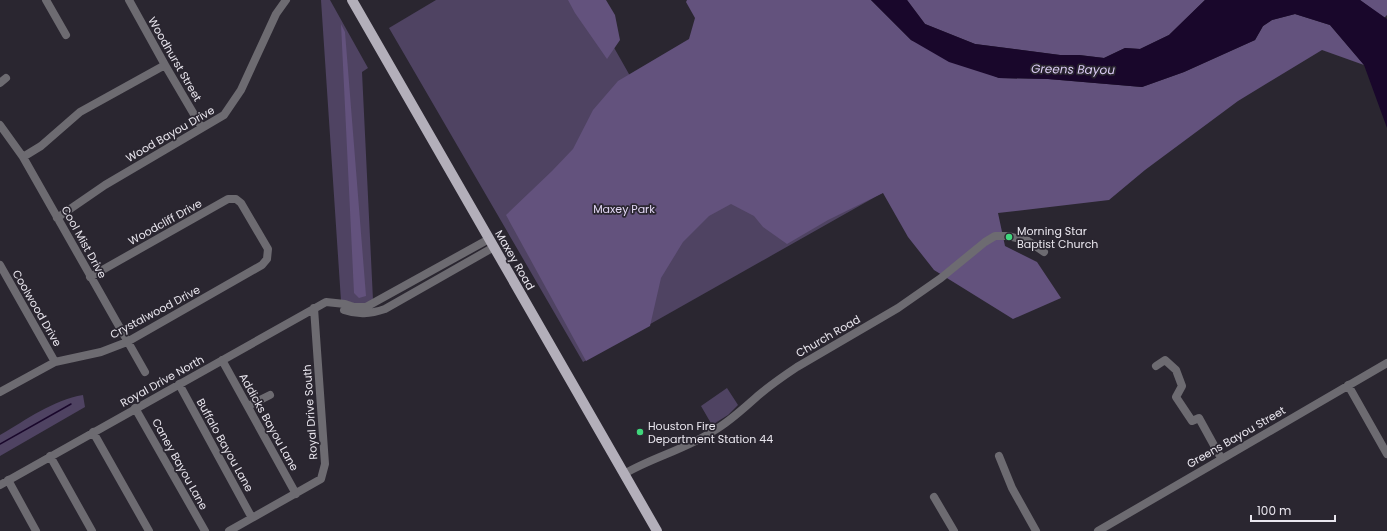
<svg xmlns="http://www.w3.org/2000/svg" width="1387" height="531" font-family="Poppins,sans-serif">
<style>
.green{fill:#4f4362}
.forest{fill:#63527d}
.water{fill:#19072b}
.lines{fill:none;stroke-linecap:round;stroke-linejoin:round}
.stream{stroke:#19072b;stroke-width:1.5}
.minor{stroke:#6d6b71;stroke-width:8}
.major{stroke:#b3afba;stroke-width:10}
.poi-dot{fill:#40d77c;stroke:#2a2630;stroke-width:1.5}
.labels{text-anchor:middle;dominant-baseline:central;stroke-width:3.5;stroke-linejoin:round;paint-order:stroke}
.street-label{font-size:11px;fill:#e9e6ee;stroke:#2a2630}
.park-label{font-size:11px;fill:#e2d7f4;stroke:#2a2630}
.poi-label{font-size:11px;fill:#e9e6ee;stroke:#2a2630;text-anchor:start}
.water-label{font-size:12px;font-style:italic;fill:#ddcdf7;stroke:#2a2630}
</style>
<rect width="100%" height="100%" fill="#2a2630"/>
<path class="green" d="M321 0H330L368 68 362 72 373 300 365 305 341 301Z
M436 0H587L642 97 945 70 1061 92 583 362 389 28Z
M727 388 738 405 728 415 712 425 701 406Z
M83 395 85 407 0 456V435C26 420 53 400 83 395Z"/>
<path class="forest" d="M568 0H606L615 15 620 40 607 59 575 13Z
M687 0H871L911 40 999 78 1048 79 1142 87 1184 72 1255 40 1263 26 1272 20 1295 14 1330 25 1364 65 1322 50 1238 101 1145 170 1109 200 998 213 1005 246 1037 262 1061 298 1013 319 934 270 908 237 883 193 828 220 787 244 763 227 754 216 731 204 709 216 683 242 661 278 650 326 586 361 506 215 552 171 573 149 593 110 618 81 689 39 695 18 686 2Z
M907 0H1205L1169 35 1140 49 1125 48 1104 58 1079 55H1060L975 44 925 24Z
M1360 0H1387V15L1384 18Z
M341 24 345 32 366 296 359 298 354 293Z"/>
<path class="water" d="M871 0H907L925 24 975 44 1060 55H1079L1104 58 1125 48 1140 49 1169 35 1205 0H1360L1387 19V128L1364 65 1330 25 1295 14 1272 20 1263 26 1255 40 1184 72 1142 87 1048 79 999 78 949 62 911 40Z"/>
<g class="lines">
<path class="stream" d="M0 444 71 404"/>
<path class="minor" d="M46 0 66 35
M129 0 165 65 202 128
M0 83 6 78
M0 125 23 157 145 372
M23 157 41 146 80 112 165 65
M57 218 105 185 224 115 241 90 276 14 286 0
M0 265 55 362
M344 310C358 315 370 314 385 309L494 247
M222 360 296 494
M1156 366 1165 360 1176 370 1182 386 1176 397 1192 421 1199 418 1221 458
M179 384 252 518
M1348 385 1387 454
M0 392 55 362 101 352 127 342 262 265 267 259 268 249 241 203 236 199H228L90 277
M248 406 270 395
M135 408 205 531
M93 432 149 531
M50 456 92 531
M999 456 1012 488 1036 531
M624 474C653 457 687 449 715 430 732 420 746 406 760 394 772 384 785 375 797 367L898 308 941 278 985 242 995 236H1008L1028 241 1044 252
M8 480 36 531
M0 485 326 302 345 304 354 307H366L489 239
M934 497 954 531
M229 531 321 479 325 464 314 308
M1098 531 1387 363"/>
<path class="major" d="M352 0 657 531"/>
</g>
<g class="poi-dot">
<circle cx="1009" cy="237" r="4"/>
<circle cx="640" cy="432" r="4"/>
</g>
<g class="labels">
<g class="street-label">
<text transform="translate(175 59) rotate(60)">Woodhurst Street</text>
<text transform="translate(170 134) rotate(-30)">Wood Bayou Drive</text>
<text transform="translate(165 222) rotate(-29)">Woodcliff Drive</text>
<text transform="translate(84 242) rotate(61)">Cool Mist Drive</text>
<text transform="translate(515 260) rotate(60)">Maxey Road</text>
<text transform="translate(37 308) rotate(60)">Coolwood Drive</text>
<text transform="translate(155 312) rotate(-28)">Crystalwood Drive</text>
<text transform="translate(828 336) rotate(-30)">Church Road</text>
<text transform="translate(162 381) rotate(-29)">Royal Drive North</text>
<text transform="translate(310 412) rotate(-94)">Royal Drive South</text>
<text transform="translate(269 422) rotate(61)">Addicks Bayou Lane</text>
<text transform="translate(1236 437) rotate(-30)">Greens Bayou Street</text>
<text transform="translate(225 445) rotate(61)">Buffalo Bayou Lane</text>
<text transform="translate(180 464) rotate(61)">Caney Bayou Lane</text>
</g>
<g class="park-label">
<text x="624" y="209">Maxey Park</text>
</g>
<g class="poi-label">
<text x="1017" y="231">Morning Star<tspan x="1017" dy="13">Baptist Church</tspan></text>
<text x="648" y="426">Houston Fire<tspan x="648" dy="13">Department Station 44</tspan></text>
</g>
<g class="water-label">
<text transform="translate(1073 69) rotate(1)">Greens Bayou</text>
</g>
</g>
<path d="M1251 515v6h84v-6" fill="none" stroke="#e9e6ee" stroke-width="2"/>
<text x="1257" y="515" font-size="12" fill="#e9e6ee" stroke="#2a2630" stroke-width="3" paint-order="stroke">100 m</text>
</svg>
